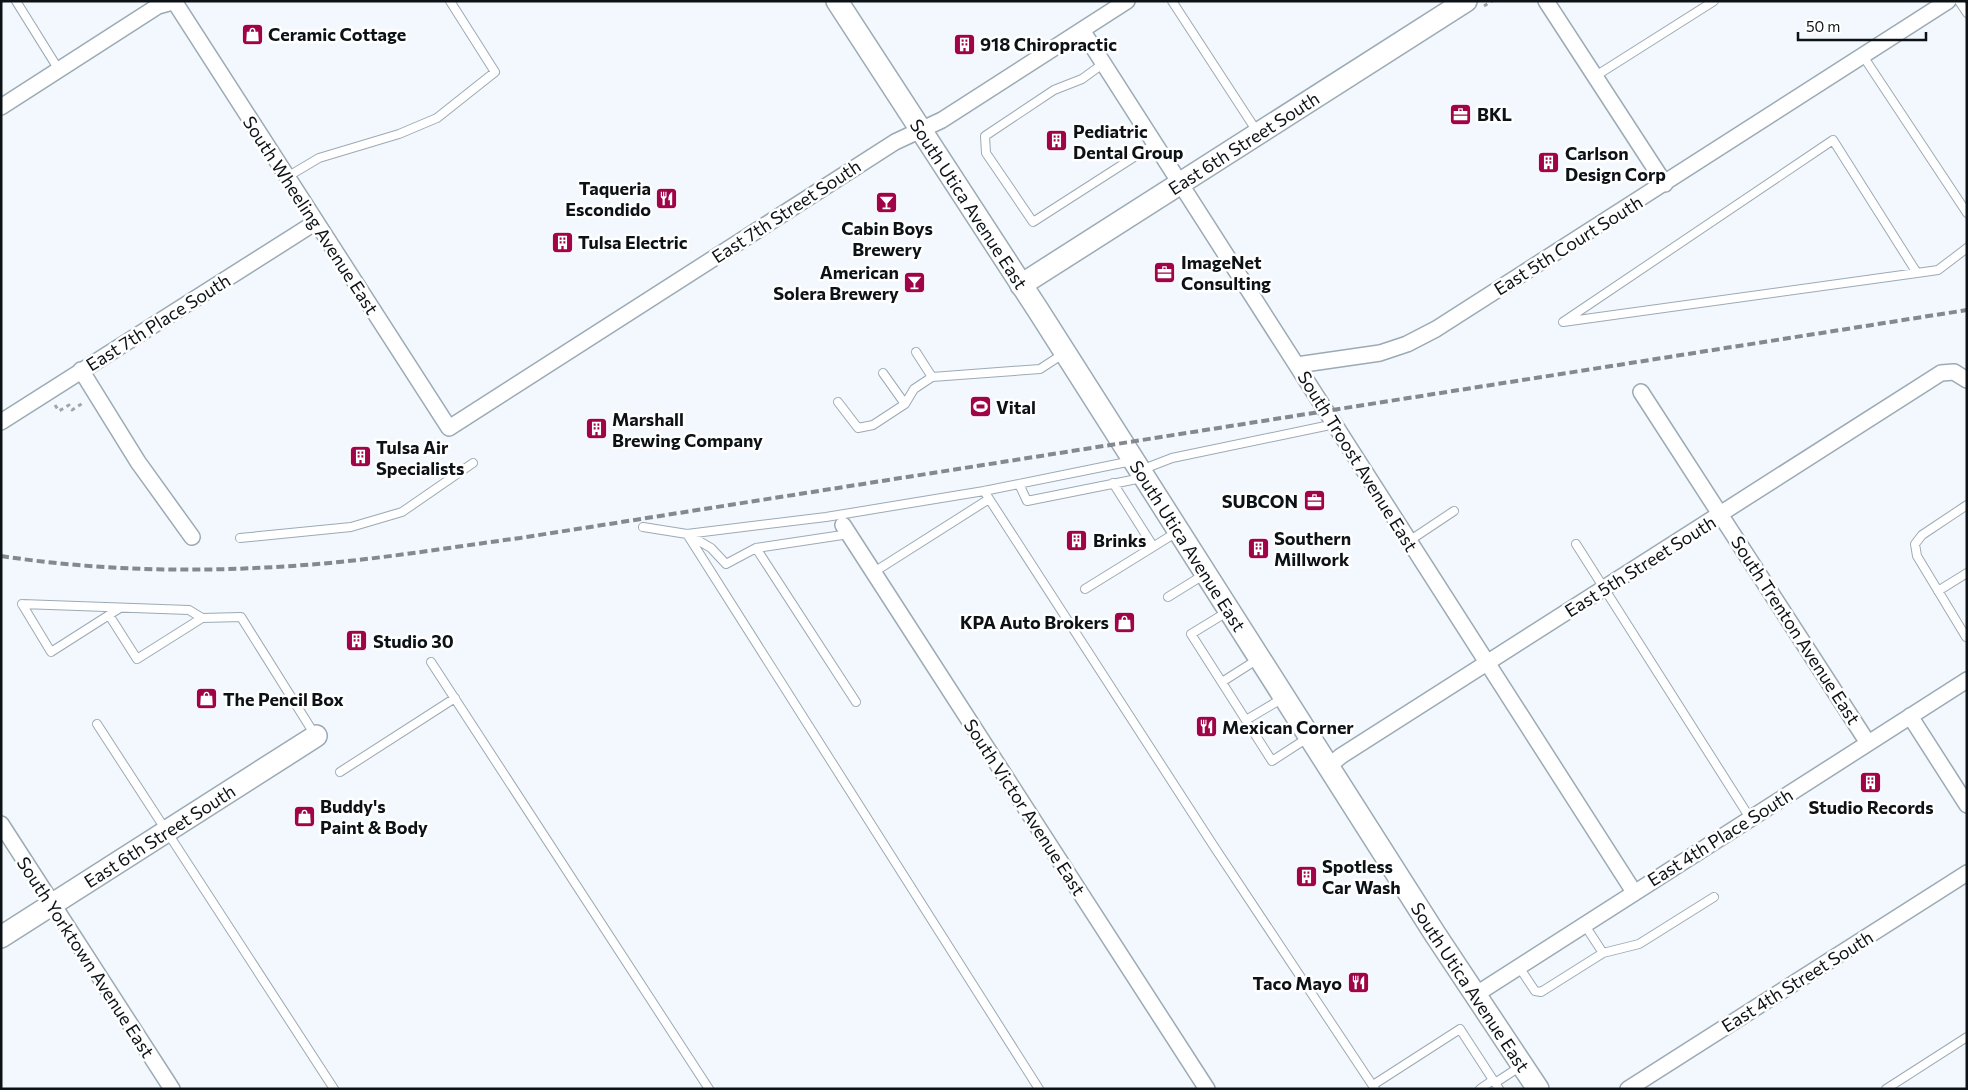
<svg xmlns="http://www.w3.org/2000/svg" width="1968" height="1090" font-family="Commissioner,sans-serif">
<style>
.lines{fill:none;stroke-linecap:round;stroke-linejoin:round}
.lane-casing{stroke:#9caab5;stroke-width:10}
.street-casing{stroke:#9caab5;stroke-width:18}
.secondary-casing{stroke:#9caab5;stroke-width:24}
.path{stroke:#a0a5aa;stroke-width:3;stroke-dasharray:4 4;stroke-linecap:butt}
.lane{stroke:#fff;stroke-width:8}
.street{stroke:#fff;stroke-width:15}
.secondary{stroke:#fff;stroke-width:21}
.rail{stroke:#83898e;stroke-width:4;stroke-dasharray:8 4;stroke-linecap:butt}
.labels{text-anchor:middle;dominant-baseline:central;stroke-width:5;stroke-linejoin:round;paint-order:stroke}
.poi-label{font-size:18px;font-weight:bold;fill:#0d1216;stroke:#fff;text-anchor:start}
.street-label{font-size:18px;fill:#0d1216;stroke:#fff}
</style>
<rect width="100%" height="100%" fill="#f2f8fd"/>
<g class="lines">
<defs>
<path id="lane" d="M16 1 59 70
M1172 1 1258 133
M1959 1 1967 13
M1863 56 1967 213
M1104 63 1082 79 1054 90 985 136 986 153 1033 222 1156 143
M1594 77 1714 1
M287 177 319 158 399 134 437 118 495 72 450 1
M1917 273 1833 140 1563 322 1917 273 1938 270 1967 248
M916 352 932 377
M883 373 905 404
M838 402 858 428 873 425 905 404 914 389 932 377 1040 369 1063 354
M1141 470 1172 458 1335 424
M1113 483 1153 546
M1019 484 1027 501 1142 478
M984 491 1213 845 1375 1089
M643 527 687 534 826 517 984 491 1132 461
M687 534 1039 1089
M689 535 711 548 726 564 756 548 849 534
M240 538 351 527 402 512 473 463
M1409 541 1454 511
M1576 544 1750 818
M756 548 856 702
M874 572 989 499
M1085 589 1177 532
M1938 591 1967 573
M1168 597 1205 574
M22 604 189 610 202 618 241 617 315 735
M22 604 51 652 120 608
M1227 612 1191 634 1272 761 1309 737
M109 615 137 659 202 618
M1966 637 1917 556 1915 544 1922 535 1967 505
M431 662 709 1089
M1222 682 1258 659
M1246 720 1283 698
M97 724 334 1089
M340 772 455 698
M1584 924 1603 953
M1519 967 1535 991 1541 992 1603 953 1639 944 1714 897
M1495 1083 1521 1066
M1373 1085 1460 1029 1499 1089
M1480 1089 1493 1080
M1886 1089 1967 1037"/>
<path id="street" d="M174 1 449 428 895 142 942 120 1127 1
M1546 1 1665 184
M1082 30 1634 892
M1 107 158 6 176 1
M1297 365 1380 353 1407 344 1436 329 1948 1
M81 370 138 462 192 537
M1641 392 1868 743
M1 422 316 222
M843 525 1207 1089
M1910 716 1967 805
M1328 767 1341 756 1941 373 1954 372 1967 380
M1 824 172 1089
M1475 995 1967 680
M1628 1089 1967 873"/>
<g id="secondary">
<path id="s1" d="M837 1 1038 310 1435 934 1538 1089"/>
<path id="s2" d="M1021 285 1466 1"/>
<path id="s3" d="M1 937 316 736"/>
</g>
</defs>
<use href="#lane" class="lane-casing"/>
<use href="#street" class="street-casing"/>
<use href="#secondary" class="secondary-casing"/>
<path class="path" d="M1484 6 1492 1
M55 405 59 411 69 405 72 410 83 403"/>
<use href="#lane" class="lane"/>
<use href="#street" class="street"/>
<use href="#secondary" class="secondary"/>
<path class="rail" d="M1 556C112 573 227 573 339 562 399 556 460 546 520 538L1967 310"/>
</g>
<defs>
<symbol id="shop-square" viewBox="-11 -11 22 22"><rect x="-9" y="-9" width="18" height="18" rx="4" fill="#9f0448" stroke="#fff"/><path d="M-5-2.5h2.3a2.7 3.5 0 0 1 5.4 0H5L5.5 6h-11ZM-1.5-2.5h3a1.5 2.3 0 0 0-3 0Z" fill="#fff"/></symbol>
<symbol id="building-square" viewBox="-11 -11 22 22"><rect x="-9" y="-9" width="18" height="18" rx="4" fill="#9f0448" stroke="#fff"/><path d="M-4-6H4V6H1V3H-1V6H-4ZM-2.5-4.3h1.7v1.8h-1.7ZM.8-4.3h1.7v1.8H.8ZM-2.5-1h1.7V.8h-1.7ZM.8-1h1.7V.8H.8Z" fill="#fff"/></symbol>
<symbol id="office-square" viewBox="-11 -11 22 22"><rect x="-9" y="-9" width="18" height="18" rx="4" fill="#9f0448" stroke="#fff"/><path d="M-6-3h4V-5.5h4V-3h4V5H-6ZM-1-4.5V-3h2v-1.5ZM-6 0V1H6V0Z" fill="#fff"/></symbol>
<symbol id="restaurant-square" viewBox="-11 -11 22 22"><rect x="-9" y="-9" width="18" height="18" rx="4" fill="#9f0448" stroke="#fff"/><path d="M-5-6h1v4h1v-4h1v4h1v-4h1v5L-1.5 .5V6h-2V.5L-5-1ZM5-6V6H3V1.5H1.5Q1.5-4 5-6Z" fill="#fff"/></symbol>
<symbol id="bar-square" viewBox="-11 -11 22 22"><rect x="-9" y="-9" width="18" height="18" rx="4" fill="#9f0448" stroke="#fff"/><path d="M-6-5H6L.8 .8V4.5H3.5V6h-7V4.5H-.8V.8Z" fill="#fff"/></symbol>
<symbol id="stadium-square" viewBox="-11 -11 22 22"><rect x="-9" y="-9" width="18" height="18" rx="4" fill="#9f0448" stroke="#fff"/><path d="M0-5a6.5 5 0 1 0 0 10a6.5 5 0 1 0 0-10ZM-3.5-1.8h7v3.6h-7Z" fill="#fff"/></symbol>
</defs>
<g fill-rule="evenodd">
<use href="#shop-square" x="240" y="22" width="25" height="25"/>
<use href="#building-square" x="952" y="32" width="25" height="25"/>
<use href="#office-square" x="1448" y="102" width="25" height="25"/>
<use href="#building-square" x="1044" y="128" width="25" height="25"/>
<use href="#building-square" x="1536" y="150" width="25" height="25"/>
<use href="#restaurant-square" x="654" y="186" width="25" height="25"/>
<use href="#bar-square" x="874" y="190" width="25" height="25"/>
<use href="#building-square" x="550" y="230" width="25" height="25"/>
<use href="#office-square" x="1152" y="260" width="25" height="25"/>
<use href="#bar-square" x="902" y="270" width="25" height="25"/>
<use href="#stadium-square" x="968" y="394" width="25" height="25"/>
<use href="#building-square" x="584" y="416" width="25" height="25"/>
<use href="#building-square" x="348" y="444" width="25" height="25"/>
<use href="#office-square" x="1302" y="488" width="25" height="25"/>
<use href="#building-square" x="1064" y="528" width="25" height="25"/>
<use href="#building-square" x="1246" y="536" width="25" height="25"/>
<use href="#shop-square" x="1112" y="610" width="25" height="25"/>
<use href="#building-square" x="344" y="628" width="25" height="25"/>
<use href="#shop-square" x="194" y="686" width="25" height="25"/>
<use href="#restaurant-square" x="1194" y="714" width="25" height="25"/>
<use href="#building-square" x="1858" y="770" width="25" height="25"/>
<use href="#shop-square" x="292" y="804" width="25" height="25"/>
<use href="#building-square" x="1294" y="864" width="25" height="25"/>
<use href="#restaurant-square" x="1346" y="970" width="25" height="25"/>
</g>
<g class="labels">
<g class="poi-label">
<text x="268" y="34">Ceramic Cottage</text>
<text x="980" y="44">918 Chiropractic</text>
<text x="1477" y="114">BKL</text>
<text x="1073" y="131">Pediatric<tspan x="1073" dy="21">Dental Group</tspan></text>
<text x="1565" y="153">Carlson<tspan x="1565" dy="21">Design Corp</tspan></text>
<text x="651" y="188" text-anchor="end">Taqueria<tspan x="651" dy="21">Escondido</tspan></text>
<text x="887" y="228" text-anchor="middle">Cabin Boys<tspan x="887" dy="21">Brewery</tspan></text>
<text x="578" y="242">Tulsa Electric</text>
<text x="1181" y="262">ImageNet<tspan x="1181" dy="21">Consulting</tspan></text>
<text x="899" y="272" text-anchor="end">American<tspan x="899" dy="21">Solera Brewery</tspan></text>
<text x="996" y="407">Vital</text>
<text x="612" y="419">Marshall<tspan x="612" dy="21">Brewing Company</tspan></text>
<text x="376" y="447">Tulsa Air<tspan x="376" dy="21">Specialists</tspan></text>
<text x="1298" y="501" text-anchor="end">SUBCON</text>
<text x="1274" y="538">Southern<tspan x="1274" dy="21">Millwork</tspan></text>
<text x="1093" y="540">Brinks</text>
<text x="1109" y="622" text-anchor="end">KPA Auto Brokers</text>
<text x="373" y="641">Studio 30</text>
<text x="223" y="699">The Pencil Box</text>
<text x="1222" y="727">Mexican Corner</text>
<text x="320" y="806">Buddy's<tspan x="320" dy="21">Paint &amp; Body</tspan></text>
<text x="1871" y="807" text-anchor="middle">Studio Records</text>
<text x="1322" y="866">Spotless<tspan x="1322" dy="21">Car Wash</tspan></text>
<text x="1342" y="983" text-anchor="end">Taco Mayo</text>
</g>
<g class="street-label">
<text stroke="none"><textPath href="#s2" startOffset="264">East 6th Street South</textPath></text>
<text stroke="none"><textPath href="#s1" startOffset="242">South Utica Avenue East</textPath></text>
<text transform="translate(786 211) rotate(-33)">East 7th Street South</text>
<text transform="translate(311 215) rotate(57)">South Wheeling Avenue East</text>
<text transform="translate(1568 245) rotate(-32)">East 5th Court South</text>
<text transform="translate(158 322) rotate(-32)">East 7th Place South</text>
<text transform="translate(1358 461) rotate(58)">South Troost Avenue East</text>
<text stroke="none"><textPath href="#s1" startOffset="648">South Utica Avenue East</textPath></text>
<text transform="translate(1640 566) rotate(-32)">East 5th Street South</text>
<text transform="translate(1796 630) rotate(57)">South Trenton Avenue East</text>
<text transform="translate(1025 807) rotate(57)">South Victor Avenue East</text>
<text stroke="none"><textPath href="#s3" startOffset="188">East 6th Street South</textPath></text>
<text transform="translate(1720 837) rotate(-32)">East 4th Place South</text>
<text transform="translate(86 957) rotate(57)">South Yorktown Avenue East</text>
<text transform="translate(1797 981) rotate(-32)">East 4th Street South</text>
<text stroke="none"><textPath href="#s1" startOffset="1172">South Utica Avenue East</textPath></text>
</g>
</g>
<rect width="1968" height="1090" fill="none" stroke="#0d1216" stroke-width="5"/>
<path d="M1798 32v8h128v-8" fill="none" stroke="#0d1216" stroke-width="2.5"/>
<text x="1806" y="32" font-size="15" fill="#0d1216" stroke="#ffffff" stroke-width="4" paint-order="stroke">50 m</text>
</svg>
